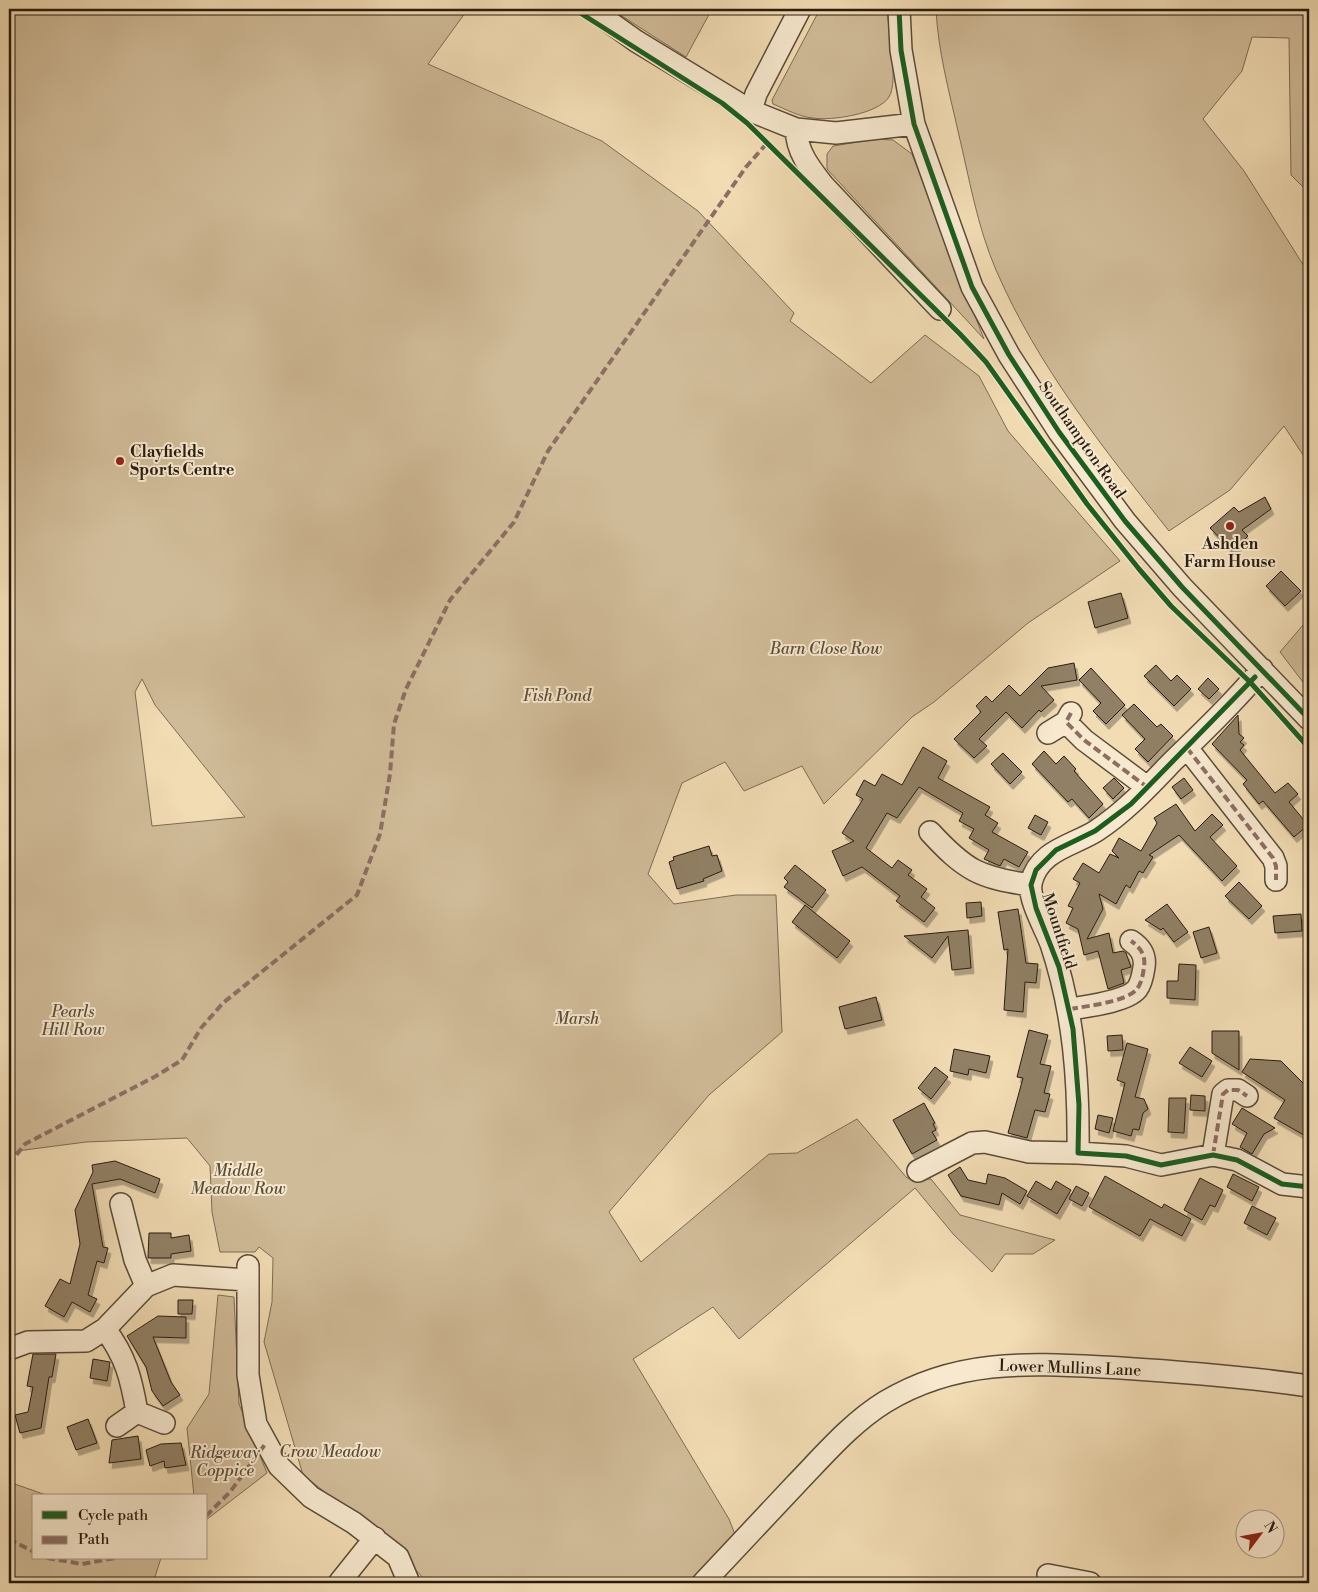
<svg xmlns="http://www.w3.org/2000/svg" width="1318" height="1592" font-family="'Libre Bodoni',serif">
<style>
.green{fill:#d0bb98;stroke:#7c6c54;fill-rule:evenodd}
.building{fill:#918065;stroke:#281c10;filter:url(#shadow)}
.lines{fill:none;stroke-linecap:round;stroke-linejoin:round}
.minor-casing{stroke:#5a4c39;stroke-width:24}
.minor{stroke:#f7e8ce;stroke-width:21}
.quiet{stroke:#8d6e63;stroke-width:4;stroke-dasharray:8 4;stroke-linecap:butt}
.cycleway-casing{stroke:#f7e8ce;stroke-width:8}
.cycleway{stroke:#1b5e20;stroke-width:5}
.poi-dot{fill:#8f2418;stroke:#f7e8ce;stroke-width:2}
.labels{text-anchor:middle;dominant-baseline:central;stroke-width:4;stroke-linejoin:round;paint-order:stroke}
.street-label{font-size:16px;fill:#281c10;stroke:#f7e8ce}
.poi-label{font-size:16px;font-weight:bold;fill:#281c10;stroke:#f7e8ce;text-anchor:start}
.park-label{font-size:16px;font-style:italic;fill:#5a4c39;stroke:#f7e8ce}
</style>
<defs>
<filter id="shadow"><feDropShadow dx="3" dy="5.5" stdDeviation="0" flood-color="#0004"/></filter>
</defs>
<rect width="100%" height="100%" fill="#f2dcb4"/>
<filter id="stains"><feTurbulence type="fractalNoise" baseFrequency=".004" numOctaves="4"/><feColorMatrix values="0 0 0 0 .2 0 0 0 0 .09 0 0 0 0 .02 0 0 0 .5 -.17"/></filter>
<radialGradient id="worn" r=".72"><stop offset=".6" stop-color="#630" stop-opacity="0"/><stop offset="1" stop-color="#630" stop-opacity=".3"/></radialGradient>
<path class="green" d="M13 9H468L428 64 602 141 698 211 794 313 790 321 871 383 925 335 979 376 1008 431 1120 561 1028 623 934 702 912 717 824 804 802 766 744 791 725 762 682 783 648 874 674 904 736 895H776L782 1032 709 1095 609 1212 641 1262 769 1154 797 1153 857 1119 907 1178 931 1179 960 1215 1055 1240 1033 1254H1005L992 1272 954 1235 915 1188 739 1339 713 1307 633 1359 729 1519 736 1537 694 1583H428L390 1543 303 1475 264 1342 272 1302 273 1258 259 1247 255 1252H220L212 1212 210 1166 187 1138 86 1142 17 1151 9 1157V18ZM142 679 155 705 245 817 152 826 135 692Z
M611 9H712L686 57Z
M820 9H887C888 28 899 81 889 97 878 114 832 121 813 118 800 117 785 109 773 104L772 100Z
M936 9H1309V193L1291 175 1289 38 1252 37 1242 71 1203 119 1244 171 1309 274V464L1284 426 1230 490 1169 531C1104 449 1038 367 996 270 977 226 969 177 958 131 949 91 938 51 936 9Z
M876 139 893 140 912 154 984 339 827 169V154L833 146Z
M1309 618V690L1280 652Z
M218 1295 234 1297 239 1404 267 1473 206 1520V1496H194L187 1428 209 1394Z
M9 1482 49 1496H34V1558H161L153 1583H9Z"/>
<path class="building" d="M1265 497 1271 509 1242 530 1248 536 1232 551 1210 528 1234 507 1239 512Z
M1281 571 1301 591 1285 606 1266 586Z
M1121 593 1128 618 1095 628 1088 602Z
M1074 663 1077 680 1041 686 1054 700 1041 712 1039 710 1022 728 1006 712 979 739 987 746 974 758 954 739 981 712 976 706 986 696 992 702 1009 685 1020 696 1048 668Z
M1156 665 1171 681 1177 675 1191 689 1174 706 1144 676Z
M1091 668 1125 705 1106 724 1093 711 1101 703 1079 680Z
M1208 678 1219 689 1209 699 1198 689Z
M1134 704 1157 727 1161 724 1173 736 1148 762 1135 749 1145 739 1122 715Z
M1238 715 1239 734 1244 738 1240 742 1244 745 1240 750 1275 793 1288 783 1298 794 1289 802 1308 825 1294 837 1263 801 1259 804 1243 784 1247 780 1212 744Z
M923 747 947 761 938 778 990 807 985 815 998 823 992 832 1028 852 1019 867 1004 859 1000 866 984 859 989 850 969 838 974 829 959 821 963 813 919 787 897 818 887 813 866 848 892 868 898 860 912 870 908 875 927 889 921 897 935 908 924 922 896 901 900 896 862 867 843 876 832 851 854 841 842 833 863 799 856 795 864 780 875 786 882 774 902 785Z
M1044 751 1056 764 1064 756 1076 769 1074 771 1103 804 1089 818 1072 799 1068 802 1032 764Z
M1003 753 1022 772 1010 784 991 764Z
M1114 778 1124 788 1113 799 1103 788Z
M1184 778 1193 790 1181 799 1172 787Z
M1176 804 1195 831 1212 814 1223 825 1210 837 1237 866 1222 881 1179 835 1149 855 1153 857 1143 873 1139 871 1130 888 1126 885 1116 904 1099 894 1103 909 1087 939 1109 933 1113 953 1123 951 1126 953 1131 967 1121 970 1124 983 1108 989 1098 951 1084 955 1078 929 1066 923 1073 908 1068 906 1080 883 1073 879 1083 863 1099 873 1110 854 1119 858 1112 851 1119 838 1141 851 1157 823 1154 818Z
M1035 815 1048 822 1041 835 1028 828Z
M709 846 712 856 717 855 722 871 703 879 704 881 677 889 669 862 674 860 673 857Z
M795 865 826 890 812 908 784 887 788 882 784 878Z
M1239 882 1262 906 1249 919 1225 896Z
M981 902 982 916 967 918 966 903Z
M1167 904 1188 932 1174 942 1163 928 1161 930 1145 920Z
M805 905 850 941 837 958 792 922Z
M1018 909 1026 963 1038 964 1036 983 1025 982 1023 1012 1004 1010 1008 949 1004 950 998 912Z
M1301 914 1302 931 1275 933 1273 916Z
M1209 927 1217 953 1201 958 1193 932Z
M968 930 971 968 952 970 948 936 932 958 904 936Z
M1179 964 1196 965 1195 1000 1167 998V981H1178Z
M876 997 882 1020 845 1029 839 1007Z
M1029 1030 1048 1035 1040 1064 1051 1066 1044 1093 1050 1094 1045 1112 1035 1110 1027 1138 1008 1133 1023 1078 1017 1077Z
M1212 1031H1239V1070L1212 1053Z
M1122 1035 1123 1050 1108 1051 1107 1036Z
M1127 1043 1148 1049 1135 1097 1144 1099 1148 1109 1143 1113 1139 1130 1133 1129 1131 1136 1113 1131 1125 1083 1117 1080Z
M1190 1047 1212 1061 1202 1077 1179 1063Z
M954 1049 990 1056 986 1073 969 1069 968 1075 950 1071Z
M1250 1059 1281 1061 1309 1089V1138L1274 1118 1285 1100 1242 1072Z
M935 1067 948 1077 931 1099 918 1088Z
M1191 1095 1205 1096V1111L1190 1110Z
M1169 1098H1186L1184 1133 1168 1132Z
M924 1103 935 1123 933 1124 936 1130 932 1132 937 1140 912 1154 893 1120Z
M1242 1108 1275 1128 1264 1134 1252 1154 1240 1147 1247 1133 1232 1124Z
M1098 1115 1113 1118 1109 1133 1095 1129Z
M115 1161 160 1179 155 1193 120 1179 92 1184 103 1247 108 1248 104 1263 97 1261 88 1295 97 1299 90 1312 72 1302 64 1317 45 1306 60 1279 70 1284 80 1244 75 1210 93 1172 92 1165Z
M960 1167 968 1180 986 1184 988 1174 1005 1178 1027 1191 1020 1204 1002 1193 999 1205 961 1196 948 1175Z
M1233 1174 1259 1187 1252 1201 1227 1187Z
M1105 1176 1162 1208 1164 1204 1191 1219 1182 1236 1150 1219 1140 1236 1089 1207Z
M1200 1178 1223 1190 1215 1207 1210 1205 1202 1220 1184 1210Z
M1036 1181 1051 1190 1056 1181 1071 1190 1057 1214 1027 1196Z
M1076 1186 1089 1193 1082 1206 1069 1199Z
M1252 1206 1276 1218 1267 1235 1244 1223Z
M149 1233H171V1238L189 1235 191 1251 171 1254V1258H148Z
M178 1300H193L192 1314H178Z
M158 1316 186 1317V1338L153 1337 171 1382 180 1395 163 1406 152 1391 146 1367 127 1336Z
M33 1354H56L52 1377H49L41 1428 20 1433 15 1415 28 1412 33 1387 27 1386Z
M93 1359 110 1362 107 1381 90 1378Z
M88 1419 97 1443 76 1450 67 1427Z
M138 1436 141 1459 109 1463 112 1440Z
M181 1443 186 1465 165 1468 164 1461 150 1466 146 1450 161 1444Z"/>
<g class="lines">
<defs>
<path id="minor" d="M591 9 636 41 751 111 796 129 836 133 914 124
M899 9 901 50 914 124 972 287 1009 355 1059 432 1125 521 1182 587 1309 719
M751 111 756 94 800 9
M796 129C797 152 809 167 823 185L940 309
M1262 669C1234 702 1203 732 1172 762 1148 787 1125 812 1096 831 1072 846 1039 850 1031 883 1028 899 1045 928 1051 944 1074 1013 1079 1081 1078 1153L1126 1156 1161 1165 1213 1155 1237 1160 1282 1184 1309 1187
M1071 713 1066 722 1084 740 1147 787
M1048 733 1066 722
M1187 748 1273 858 1276 866V880
M930 832C965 870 979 878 1031 885
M1070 1009C1087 1006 1126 1002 1137 989 1142 982 1143 974 1144 967 1146 955 1140 947 1131 941
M1213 1155 1223 1094 1228 1090H1238L1247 1096
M918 1171 972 1143 985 1142 1029 1152 1078 1153
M121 1204 135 1260 146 1286
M248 1266V1375L256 1424 279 1466 311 1497 354 1523 398 1557 409 1583
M9 1349 28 1342 86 1341 105 1329
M137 1412 164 1423
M117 1426 137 1412C131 1378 126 1357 105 1329L146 1286 173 1275 247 1280
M1048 1575 1090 1583
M339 1583 375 1538
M703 1583C734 1550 765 1517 796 1484 824 1455 851 1423 885 1402 961 1356 1037 1364 1121 1368 1184 1372 1246 1377 1309 1386"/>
</defs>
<use href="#minor" class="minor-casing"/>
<use href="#minor" class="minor"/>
<path class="quiet" d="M1071 713 1066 722 1084 740 1147 787
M1187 748 1273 858 1276 866V880
M1070 1009C1087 1006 1126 1002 1137 989 1142 982 1143 974 1144 967 1146 955 1140 947 1131 941
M1213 1155 1223 1094 1228 1090H1238L1247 1096
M9 1164 25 1144 156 1076 182 1060 201 1028 223 1003 357 895 380 834 390 774 394 724 406 689 450 600 514 522 548 451 746 167 768 142
M206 1516 230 1492 266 1443
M9 1539 34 1552
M47 1558 82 1564 115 1558"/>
<defs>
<path id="cycleway" d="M574 9 722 103 747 123 960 334 986 362 1087 504 1139 569 1171 606 1250 682 1309 748
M899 9 901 50 914 124 972 287 1009 355 1059 432 1125 521 1182 587 1309 719
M1255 677 1131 804 1095 831 1056 850 1036 870 1031 885 1036 908 1059 967 1073 1029 1079 1105 1078 1153 1126 1156 1161 1165 1213 1155 1237 1160 1282 1184 1309 1187"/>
</defs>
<use href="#cycleway" class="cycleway-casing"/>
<use href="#cycleway" class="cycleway"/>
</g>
<g class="poi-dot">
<circle cx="120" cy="461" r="5"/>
<circle cx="1230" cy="526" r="5"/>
</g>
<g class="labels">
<g class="street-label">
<text transform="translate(1082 440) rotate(55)">Southampton Road</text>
<text transform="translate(1059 931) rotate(72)">Mountfield</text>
<text transform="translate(1070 1368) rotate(2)">Lower Mullins Lane</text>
</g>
<g class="poi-label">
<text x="130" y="452">Clayfields<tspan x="130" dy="18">Sports Centre</tspan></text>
<text x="1230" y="544" text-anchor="middle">Ashden<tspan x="1230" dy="18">Farm House</tspan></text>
</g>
<g class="park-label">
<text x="826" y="649">Barn Close Row</text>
<text x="557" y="696">Fish Pond</text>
<text x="73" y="1012">Pearls<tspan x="73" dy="18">Hill Row</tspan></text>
<text x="577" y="1019">Marsh</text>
<text x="238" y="1171">Middle<tspan x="238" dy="18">Meadow Row</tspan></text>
<text x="330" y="1452">Crow Meadow</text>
<text x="225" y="1453">Ridgeway<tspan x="225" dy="18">Coppice</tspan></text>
</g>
</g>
<rect width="1318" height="1592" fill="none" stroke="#f2dcb4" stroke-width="30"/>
<rect x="10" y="10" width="1298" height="1572" fill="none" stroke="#281c10" stroke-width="2.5"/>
<rect x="15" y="15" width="1288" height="1562" fill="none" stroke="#281c10"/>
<rect x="32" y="1494" width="175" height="65" fill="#f7e8ce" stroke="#a49682"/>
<rect x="42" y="1511" width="25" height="8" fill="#1b5e20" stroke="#a49682"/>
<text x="78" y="1520" font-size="15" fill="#281c10">Cycle path</text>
<rect x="42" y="1536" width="25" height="8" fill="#8d6e63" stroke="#a49682"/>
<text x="78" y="1544" font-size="15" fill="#281c10">Path</text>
<g transform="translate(1260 1534) rotate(58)"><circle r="24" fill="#f7e8ce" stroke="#a49682"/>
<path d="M0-4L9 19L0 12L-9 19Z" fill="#8f2418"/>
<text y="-8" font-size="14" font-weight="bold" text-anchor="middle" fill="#281c10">N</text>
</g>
<rect width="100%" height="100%" filter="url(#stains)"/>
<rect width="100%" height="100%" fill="url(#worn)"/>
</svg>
